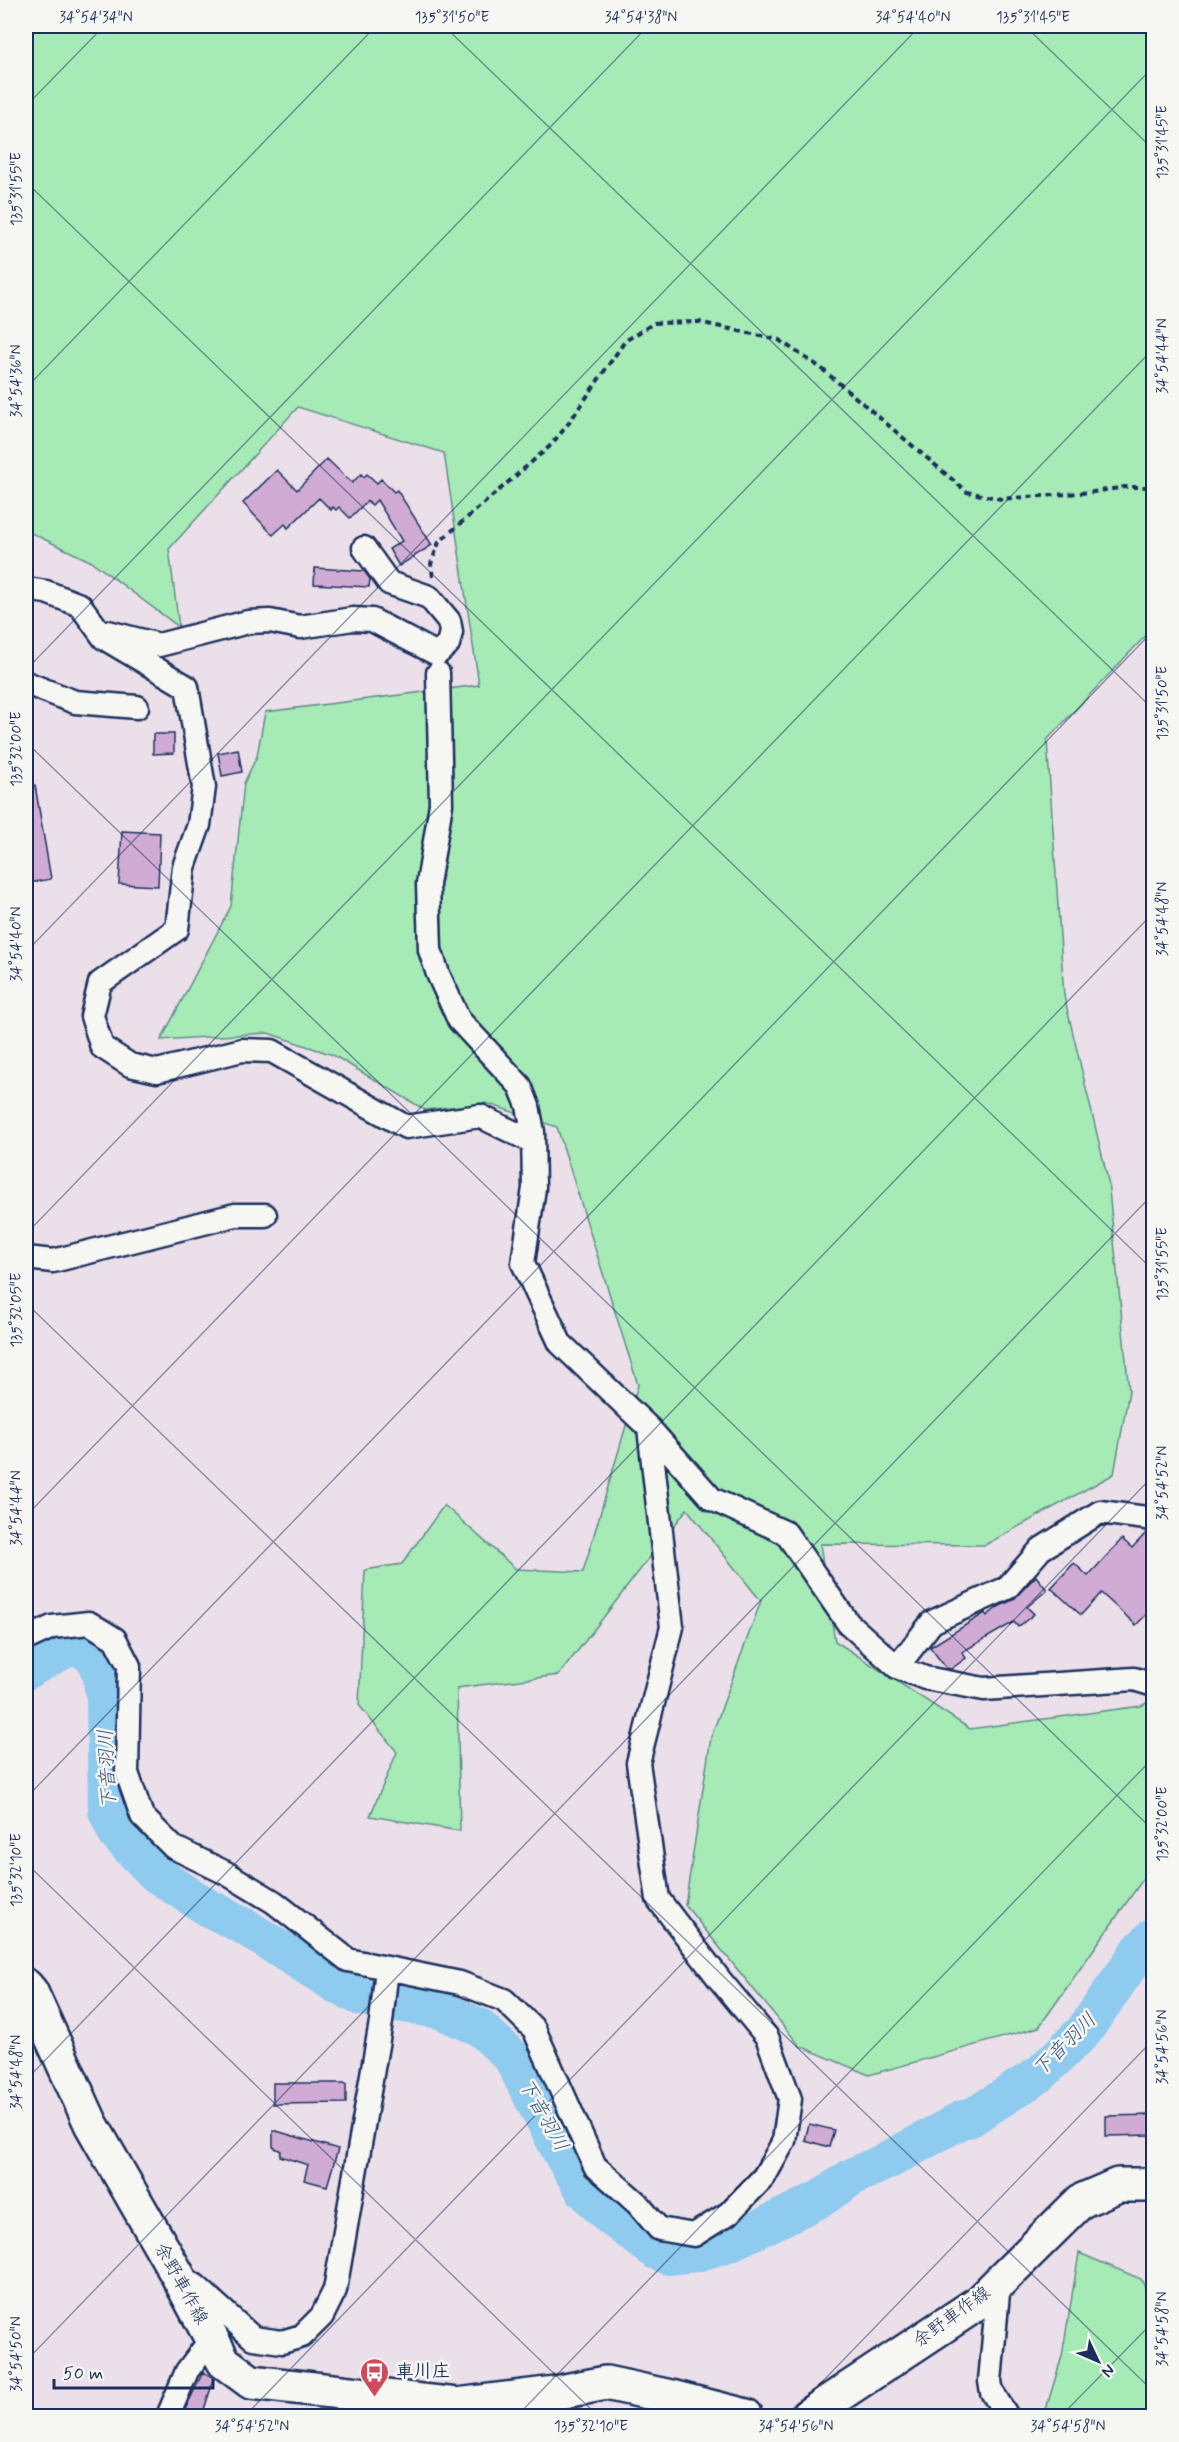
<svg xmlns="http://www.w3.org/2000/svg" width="1179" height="2442" font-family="Mynerve,'Klee One',sans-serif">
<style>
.green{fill:#a6eab6;stroke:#608c8a;stroke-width:1.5}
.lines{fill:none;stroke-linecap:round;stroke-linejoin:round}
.river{stroke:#8fcaef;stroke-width:38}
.building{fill:#d0acd5;stroke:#1b2f5e;stroke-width:1.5}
.minor-casing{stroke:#1b2f5e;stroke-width:27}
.secondary-casing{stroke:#1b2f5e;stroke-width:38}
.path{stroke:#1b2f5e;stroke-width:4;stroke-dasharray:6 4.5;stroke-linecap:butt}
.minor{stroke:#f6f6f2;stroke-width:22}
.secondary{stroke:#f6f6f2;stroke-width:33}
.ticks{fill:none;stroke:#1b2f5e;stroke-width:1.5;stroke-opacity:0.45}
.labels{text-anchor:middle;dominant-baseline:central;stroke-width:5;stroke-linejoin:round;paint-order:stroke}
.street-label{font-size:18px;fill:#1b2f5e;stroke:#f6f6f2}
.poi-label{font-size:18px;font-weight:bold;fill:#1b2f5e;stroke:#f6f6f2;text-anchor:start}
.water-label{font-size:20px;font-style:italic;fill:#385682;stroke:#f6f6f2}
.neatline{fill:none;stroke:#1b2f5e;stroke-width:2}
.ticks-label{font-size:15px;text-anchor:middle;fill:#1b2f5e}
</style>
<rect width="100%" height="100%" fill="#ebe0e9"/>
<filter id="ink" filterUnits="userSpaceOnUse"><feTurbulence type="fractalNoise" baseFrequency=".0167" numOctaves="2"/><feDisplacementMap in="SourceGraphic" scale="12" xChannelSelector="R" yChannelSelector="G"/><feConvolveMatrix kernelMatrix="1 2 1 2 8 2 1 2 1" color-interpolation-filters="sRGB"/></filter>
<g filter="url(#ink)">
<path class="green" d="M26 26H1153V628L1047 740 1064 996 1108 1180 1129 1391 1114 1474 985 1545 820 1544 835 1641 970 1729 1141 1706 1153 1699V1865L1039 2027 869 2075 800 2046 685 1905 711 1737 761 1601 687 1509 559 1675 457 1688 460 1831 370 1816 397 1752 359 1705 365 1570 402 1564 444 1505 516 1569 583 1572 638 1385 557 1127 486 1103 425 1110 333 1055 268 1033 161 1040 231 906 244 783 257 756 265 712 479 685 444 453 298 407 169 549 179 627 92 562 31 533 26 524Z
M1079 2253 1141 2279 1153 2304V2416H1044L1062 2356Z"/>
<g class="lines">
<path class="river" d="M26 1671 76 1643 94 1658 101 1674 105 1699 107 1811 117 1834 156 1874 207 1907 242 1925 337 1985 361 1997 440 2010 479 2027 511 2056 562 2154 584 2190 609 2216 656 2251 668 2256 696 2253 731 2242 820 2199 852 2177 887 2161 963 2119H969L1040 2074 1084 2031 1140 1950 1154 1936"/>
</g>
<path class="building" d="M327 459 352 483 361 474 364 477 367 474 377 483 381 479 394 492 397 490 432 545 399 566 389 549 402 541 377 500 372 505 367 501 350 518 339 507 336 510 333 507 331 510 319 498 288 528 285 524 273 535 243 503 277 470 297 490Z
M315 568 364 571 370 579 369 587 314 584Z
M153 734H174V753L153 754Z
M238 749 242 772 222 776 218 753Z
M26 785H35L51 879 29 883 26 864Z
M122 831 160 833 158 886 119 884Z
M1147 1532H1154V1607L1136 1625 1101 1593 1081 1615 1051 1588 1074 1563 1088 1576 1122 1539 1132 1548Z
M1036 1576 1047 1590 1027 1607 1034 1614 1018 1627 1014 1622 962 1652 966 1658 951 1669 946 1668 930 1647 985 1613 987 1616 998 1607 1013 1600Z
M273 2083H346V2103L273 2104Z
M1154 2115V2135L1106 2136V2116Z
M809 2124 834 2130 829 2147 805 2140Z
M273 2130 338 2149 327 2186 304 2180 308 2165 280 2156 281 2151 273 2147Z
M203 2372 214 2378 202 2416H182Z"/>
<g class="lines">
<defs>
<path id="minor" d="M26 589 46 592 80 605 104 638 187 687 204 787 199 825 184 867 177 929 100 983 92 1016 102 1047 130 1065 157 1071 242 1050 272 1051 406 1127 480 1116 533 1142
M108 632 159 645 248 622 270 621 300 627 353 619 372 620 437 654 448 644 451 632 449 621 429 597 389 583 364 548
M438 673 441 804 428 884 430 950 438 974 459 1020 520 1086 528 1106 533 1132 534 1188 523 1263 560 1343 649 1428 712 1499 786 1533 848 1623 897 1667 932 1622 1007 1588 1041 1549 1100 1512 1154 1519
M26 683 75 702 137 707
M26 1258 53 1261 235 1215H265
M26 1639 52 1627 89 1623 115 1639 129 1666 127 1773 142 1816 173 1847 226 1873 274 1902 348 1960 460 1983 504 2000 534 2029 595 2166 637 2203 659 2229 694 2235 729 2213 764 2177 784 2141 790 2099 767 2037 720 1980 658 1899 638 1763 672 1627 649 1428
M897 1667 925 1678 984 1689 1134 1679 1154 1685
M185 2279 196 2286 253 2338 282 2342 302 2336 322 2316 335 2290 381 2022 387 1968
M999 2282 990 2381 992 2392 1007 2416
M168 2416 187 2371 211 2339"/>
<path id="secondary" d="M26 1986 31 1992 91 2124 177 2274 224 2362 251 2382 457 2405 555 2393 606 2383 671 2397 746 2416
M807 2416 978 2303 1081 2201 1118 2185H1154"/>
</defs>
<use href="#minor" class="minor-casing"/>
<use href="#secondary" class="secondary-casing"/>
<path class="path" d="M1152 26 1154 27
M433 577 431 564 439 542 549 447 566 427 625 341 654 323 699 322 779 340 821 368 967 492 1001 499 1093 492 1125 487H1154"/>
<use href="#minor" class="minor"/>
<use href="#secondary" class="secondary"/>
</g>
</g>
<path class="ticks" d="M444 26 1154 710M1025 26 1154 150M26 106 104 26M26 182 1154 1271M26 388 376 26M26 670 648 26M26 742 1154 1831M26 952 920 26M26 1234 1154 66M26 1303 1154 2392M26 1516 1154 348M26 1798 1154 630M26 1863 598 2416M26 2080 1154 912M26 2361 1154 1193M245 2416 1154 1475M517 2416 1154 1757M789 2416 1154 2039M1061 2416 1154 2321"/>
<defs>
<symbol id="bus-pin" viewBox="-11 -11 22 30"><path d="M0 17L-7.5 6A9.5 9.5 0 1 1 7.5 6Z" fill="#d1495b" stroke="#f6f6f2"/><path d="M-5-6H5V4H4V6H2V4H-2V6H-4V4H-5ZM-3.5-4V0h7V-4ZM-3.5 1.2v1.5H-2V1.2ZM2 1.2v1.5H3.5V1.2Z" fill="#fff"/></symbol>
</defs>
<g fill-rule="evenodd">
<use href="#bus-pin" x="358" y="2356" width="33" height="45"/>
</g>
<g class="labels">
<g class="street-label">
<text transform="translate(181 2284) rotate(61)">余野車作線</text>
<text transform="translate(952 2317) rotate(-36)">余野車作線</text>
</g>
<g class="poi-label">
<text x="396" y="2372">車川庄</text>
</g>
<g class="water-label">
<text transform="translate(108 1769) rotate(-93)">下音羽川</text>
<text transform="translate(1065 2045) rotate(-45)">下音羽川</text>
<text transform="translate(543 2115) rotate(61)">下音羽川</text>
</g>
</g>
<rect width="1179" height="2442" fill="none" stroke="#f6f6f2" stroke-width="66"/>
<g transform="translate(1098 2361) rotate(134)" stroke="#f6f6f2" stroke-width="4.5" paint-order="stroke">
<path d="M0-4.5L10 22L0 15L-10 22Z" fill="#1b2f5e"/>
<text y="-9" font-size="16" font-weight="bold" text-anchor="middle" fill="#1b2f5e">N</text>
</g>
<path d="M54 2379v9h159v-9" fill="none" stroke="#1b2f5e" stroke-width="3"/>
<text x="63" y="2379" font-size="18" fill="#1b2f5e" stroke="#f6f6f2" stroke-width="4.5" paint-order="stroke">50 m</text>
<rect x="33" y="33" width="1113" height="2376" class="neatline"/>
<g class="ticks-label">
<text x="96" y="22">34°54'34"N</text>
<text x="452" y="22">135°31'50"E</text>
<text x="641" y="22">34°54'38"N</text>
<text x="913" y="22">34°54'40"N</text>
<text x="1033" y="22">135°31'45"E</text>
<text transform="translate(1162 142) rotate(-90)" y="5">135°31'45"E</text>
<text transform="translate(16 189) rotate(-90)" y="5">135°31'55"E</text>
<text transform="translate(1162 356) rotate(-90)" y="5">34°54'44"N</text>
<text transform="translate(16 381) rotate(-90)" y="5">34°54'36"N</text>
<text transform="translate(1162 703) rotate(-90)" y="5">135°31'50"E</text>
<text transform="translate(16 749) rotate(-90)" y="5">135°32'00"E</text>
<text transform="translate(1162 919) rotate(-90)" y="5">34°54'48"N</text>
<text transform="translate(16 944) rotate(-90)" y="5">34°54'40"N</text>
<text transform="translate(1162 1264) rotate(-90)" y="5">135°31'55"E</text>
<text transform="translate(16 1310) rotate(-90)" y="5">135°32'05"E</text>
<text transform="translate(1162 1483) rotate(-90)" y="5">34°54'52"N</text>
<text transform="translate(16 1508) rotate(-90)" y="5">34°54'44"N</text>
<text transform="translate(1162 1824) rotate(-90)" y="5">135°32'00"E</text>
<text transform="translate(16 1870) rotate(-90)" y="5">135°32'10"E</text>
<text transform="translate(1162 2047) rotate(-90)" y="5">34°54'56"N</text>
<text transform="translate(16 2072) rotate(-90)" y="5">34°54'48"N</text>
<text transform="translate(1162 2329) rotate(-90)" y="5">34°54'58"N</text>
<text transform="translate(16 2354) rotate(-90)" y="5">34°54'50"N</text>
<text x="252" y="2431">34°54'52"N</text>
<text x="591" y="2431">135°32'10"E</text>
<text x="796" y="2431">34°54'56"N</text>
<text x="1068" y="2431">34°54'58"N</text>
</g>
</svg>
